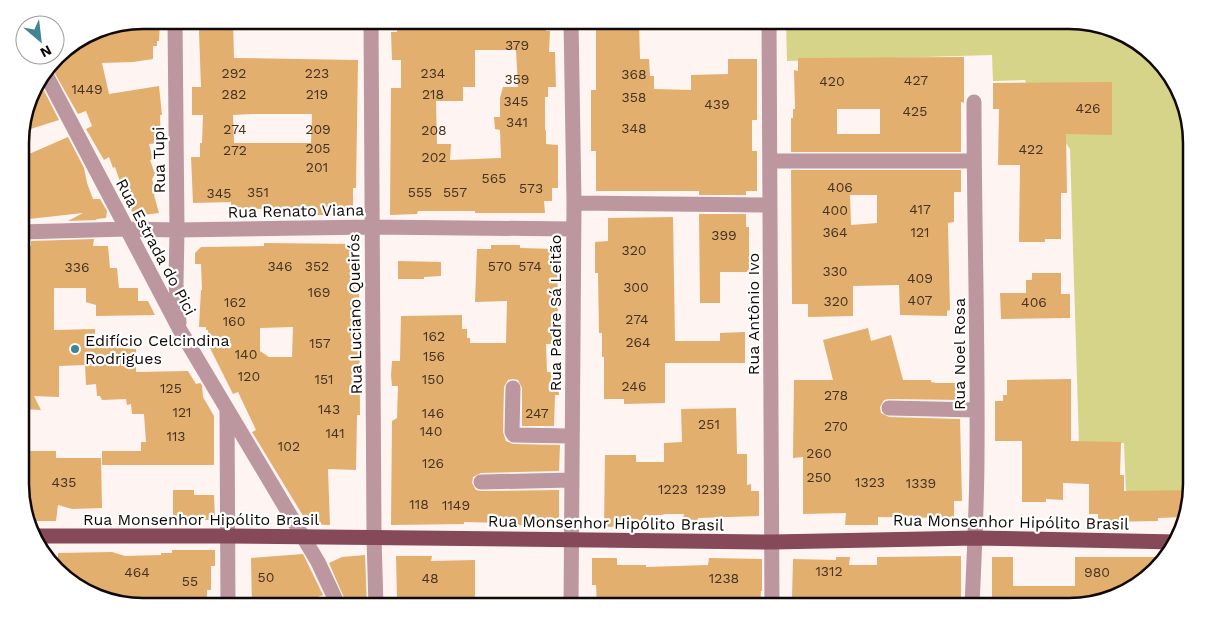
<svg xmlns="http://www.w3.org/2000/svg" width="1212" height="627" font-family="'Work Sans',sans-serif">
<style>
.green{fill:#d6d488}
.building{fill:#e2af6e;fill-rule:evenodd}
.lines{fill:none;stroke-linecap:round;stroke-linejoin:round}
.minor{stroke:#bc97a0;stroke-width:15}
.major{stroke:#86495a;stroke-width:15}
.poi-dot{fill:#408592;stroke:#fff;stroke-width:2}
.labels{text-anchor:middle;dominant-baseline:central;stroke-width:4.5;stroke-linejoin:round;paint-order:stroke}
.number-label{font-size:14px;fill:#453221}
.street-label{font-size:16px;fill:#110907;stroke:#fff}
.poi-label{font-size:16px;fill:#110907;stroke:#fff;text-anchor:start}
.rim{fill:none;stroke:#110907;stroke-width:2.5}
</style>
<rect width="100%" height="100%" fill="#fef4f1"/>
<path class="green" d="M786 20H1069L1124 33 1171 74 1191 127 1192 485 1191 490 1126 493 1124 443 1079 444 1070 149 1029 90 1025 80 993 81 992 55 787 61Z"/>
<path class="building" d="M143 20H160L159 41H157V46H153V59L133 62 102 63 109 94 159 86 162 115H160L161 143 149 144 153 159 150 160 155 174 152 179 156 192 154 195 159 213 135 216 128 205 129 208H127L121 197 125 196 115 167 113 168 109 157 104 160 86 129 92 126 86 111 78 114 50 65 62 51 96 29Z
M201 20H233L234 58 358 60 356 188H353V209H334L333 215H311V209H276V215H262L263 209 231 208V202L193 203 191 157H200V143H202L203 115H192V87H201L199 32ZM252 114H312L311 143H234L233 115Z
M397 20H546V31H550L549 52H555L556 87H548V97H545V130H546V144L558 145V188H552V201H544L545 213H475V211H418L417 214 390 215 391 88H401V60H392L391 32H397ZM475 50H516L518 87H503L500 98V117H494L495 129 500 130 501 158 450 160 451 144H437L436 101H463V87H475Z
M596 23H639L640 59H649L650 76H654V89L691 90V75L728 74V59H757V120H752V151H757V191H746V195H699V191H596V151H591V90H596Z
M964 57V103L961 102V152H791V118H793V109H795L794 70 798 71V58ZM837 109H880V134H837Z
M39 81 59 120 21 132 33 89Z
M1112 82V135L1066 134 1067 193H1061V239H1045V242H1019L1020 165H998L999 109H993V83Z
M68 137 84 168 87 183 93 199H100L107 211 106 218 97 219 96 220 68 221 83 213 20 220V158Z
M791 170H961V192H954V222L948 223V225L950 310 947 311V316L900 315 899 285 853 286V316L808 317V304H792ZM850 195H877V223L851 225Z
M699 214H746V227H749V272H720V303H700Z
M673 217 675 341H720V333L745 332V363H665V403L624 404V399H604V357H602V333H599L598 273H595V242L608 241V218Z
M94 239 93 246H108L110 268H117L119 288H138V301H148L155 315 96 316V305L86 302V288H54V330L95 329V345L119 344V348L136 349V372L188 371 196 384 200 383 202 385 203 397 214 416V465H102V451H141V442H146L144 414H132L131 404 127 405 126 399 102 400 100 396H97L96 384 86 385 85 365 59 366V397L34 396 41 410 21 409V246H31V241Z
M264 243 353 244 354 288H359L360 415H357L356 470 328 469 330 525 307 524 305 519 252 432 256 430 238 392 233 394 209 346 208 330H206V327H199L201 290H202L201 264H195V253L201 247 264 246ZM293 327 292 357H269L260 351V328Z
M491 245H520V248L557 249 558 314H552V344H546L547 372H558L559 395H555L554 426H522V388L518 380 513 379 508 380 504 387 503 432 506 441 513 444 560 445 559 471 481 473 473 477 472 483 476 490 481 491 559 490V521L552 522V526L503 525V523L464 522V524L391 525 392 421 397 418 398 386H392L391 375 392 361H400L401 316 462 315V329H467V338H470V343H506L507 301 475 302 477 249H491Z
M398 261 441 262V276L424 277V279H398Z
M1032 273H1061V294H1070V318L1001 319 1000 293H1026V280H1032Z
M868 328 871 341 891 335 903 380H931V382L936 383H961V400L889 399 884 400 880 407 881 413 889 417 960 419 962 501H954V518L878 517V525H845L846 513 803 514V457L793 458 794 380H833L823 340Z
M1071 379V441L1121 442 1120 475H1124V491L1191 490 1184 517 1158 518V521L1098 522V514H1089V484L1063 483V500L1046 499V502H1022V441H995V401H1003V395H1007V380Z
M736 408 737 454H747V485L751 484V491H759V516L698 518 697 525 682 526 684 514H665L661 515 644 516V526L604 527 605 455H636V462H664V443L682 442 681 409Z
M21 451H56V458H101L102 508 72 509 58 505 56 521H29L21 501Z
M173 490H194V495H214L215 520H173Z
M172 550H215V566H211V590H207V607H142L88 594 58 569V553L112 552 125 556 161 555V553H172Z
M303 554 323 595 291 607H252L251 558Z
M365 555 367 607H348L329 563 342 557Z
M396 556H432L431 561 475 560V597L440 598V607H400V599H397Z
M961 556V607H827L828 598H792L793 559 836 560V557H850L849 565H877V557Z
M992 557H1013V586H1075V557H1163L1137 586 1077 607H992Z
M592 558H617V565H646V567L708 565 709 558 762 559V591H761L760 607H597L596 585H592Z"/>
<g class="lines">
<path class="minor" d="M175 20 177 230 176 284 179 323
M371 20 374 537 376 607
M769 20 772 607
M45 73 180 330 318 562 339 607
M770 161H974
M574 203 770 205
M21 232 127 229 177 230 371 227 573 229
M513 388 512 432 514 435 571 436
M889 408 977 410
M227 411 228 607
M481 482 571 480
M571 607 574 203 571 20
M972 607C974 556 977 505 977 455 978 337 974 219 974 102"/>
<path class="major" d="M36 536H228L772 542 975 538 1177 542"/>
</g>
<circle class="poi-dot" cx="75" cy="349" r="5"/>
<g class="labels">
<g class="number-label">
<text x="517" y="45">379</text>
<text x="234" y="73">292</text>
<text x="317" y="73">223</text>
<text x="433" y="73">234</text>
<text x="634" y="74">368</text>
<text x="517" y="79">359</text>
<text x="916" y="80">427</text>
<text x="832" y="81">420</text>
<text x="87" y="89">1449</text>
<text x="234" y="94">282</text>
<text x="317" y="94">219</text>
<text x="433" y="94">218</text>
<text x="634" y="97">358</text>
<text x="516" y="101">345</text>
<text x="717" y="104">439</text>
<text x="1088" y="108">426</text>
<text x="915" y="111">425</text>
<text x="517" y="122">341</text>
<text x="634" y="128">348</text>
<text x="235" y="129">274</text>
<text x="318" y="129">209</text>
<text x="434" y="130">208</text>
<text x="318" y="148">205</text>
<text x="1031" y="149">422</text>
<text x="235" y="150">272</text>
<text x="434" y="157">202</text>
<text x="317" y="167">201</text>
<text x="494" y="178">565</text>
<text x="840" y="187">406</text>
<text x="531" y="188">573</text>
<text x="258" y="192">351</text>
<text x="420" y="192">555</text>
<text x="455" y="192">557</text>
<text x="219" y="193">345</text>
<text x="920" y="209">417</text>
<text x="835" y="210">400</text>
<text x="835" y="232">364</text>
<text x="920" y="232">121</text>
<text x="724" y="235">399</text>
<text x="634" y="250">320</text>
<text x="280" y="266">346</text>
<text x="317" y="266">352</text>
<text x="500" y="266">570</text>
<text x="530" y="266">574</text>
<text x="77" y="267">336</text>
<text x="835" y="271">330</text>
<text x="920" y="278">409</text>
<text x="636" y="287">300</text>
<text x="319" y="292">169</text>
<text x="920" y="300">407</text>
<text x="836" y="301">320</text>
<text x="235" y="302">162</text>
<text x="1034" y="302">406</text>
<text x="637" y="319">274</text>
<text x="234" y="321">160</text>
<text x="434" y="336">162</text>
<text x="638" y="342">264</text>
<text x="320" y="343">157</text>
<text x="246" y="354">140</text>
<text x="434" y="356">156</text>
<text x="249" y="376">120</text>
<text x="324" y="379">151</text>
<text x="433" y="379">150</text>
<text x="634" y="386">246</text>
<text x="171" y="388">125</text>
<text x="836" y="395">278</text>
<text x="329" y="409">143</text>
<text x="182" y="412">121</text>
<text x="433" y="413">146</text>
<text x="537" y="413">247</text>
<text x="709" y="424">251</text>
<text x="836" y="426">270</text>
<text x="431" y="431">140</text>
<text x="335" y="433">141</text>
<text x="176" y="436">113</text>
<text x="289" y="446">102</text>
<text x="819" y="453">260</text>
<text x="433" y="463">126</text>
<text x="819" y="477">250</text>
<text x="64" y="482">435</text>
<text x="870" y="482">1323</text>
<text x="921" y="483">1339</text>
<text x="673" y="489">1223</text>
<text x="711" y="489">1239</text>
<text x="419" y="504">118</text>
<text x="456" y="505">1149</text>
<text x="829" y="571">1312</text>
<text x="137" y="572">464</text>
<text x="1097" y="572">980</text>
<text x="266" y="577">50</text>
<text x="430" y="578">48</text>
<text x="724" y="578">1238</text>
<text x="190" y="581">55</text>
</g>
<g class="street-label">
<text transform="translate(159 160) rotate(-91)">Rua Tupi</text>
<text transform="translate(296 211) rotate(-1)">Rua Renato Viana</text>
<text transform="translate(156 247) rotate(62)">Rua Estrada do Pici</text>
<text transform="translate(555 313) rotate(-90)">Rua Padre Sá Leitão</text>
<text transform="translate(355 314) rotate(-91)">Rua Luciano Queirós</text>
<text transform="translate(753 314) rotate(-90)">Rua Antônio Ivo</text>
<text transform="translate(959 354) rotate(-90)">Rua Noel Rosa</text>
<text x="201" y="519">Rua Monsenhor Hipólito Brasil</text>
<text transform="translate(1011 522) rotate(1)">Rua Monsenhor Hipólito Brasil</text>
<text transform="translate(606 523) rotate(1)">Rua Monsenhor Hipólito Brasil</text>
</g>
<g class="poi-label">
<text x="85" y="340">Edifício Celcindina<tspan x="85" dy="18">Rodrigues</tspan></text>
</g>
</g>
<path d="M0 0H1212V627H0ZM143 29H1069A114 114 0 0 1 1183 143V484A114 114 0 0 1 1069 598H143A114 114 0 0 1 29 484V143A114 114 0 0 1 143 29Z" fill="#fff" fill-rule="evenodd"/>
<path class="rim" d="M143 29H1069A114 114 0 0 1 1183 143V484A114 114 0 0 1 1069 598H143A114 114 0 0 1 29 484V143A114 114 0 0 1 143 29Z"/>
<g transform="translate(40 40) rotate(152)"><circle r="24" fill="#ffffff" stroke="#a09d9c"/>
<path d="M0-4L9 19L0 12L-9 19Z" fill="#408592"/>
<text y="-8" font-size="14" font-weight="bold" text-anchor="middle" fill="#110907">N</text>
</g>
</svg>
